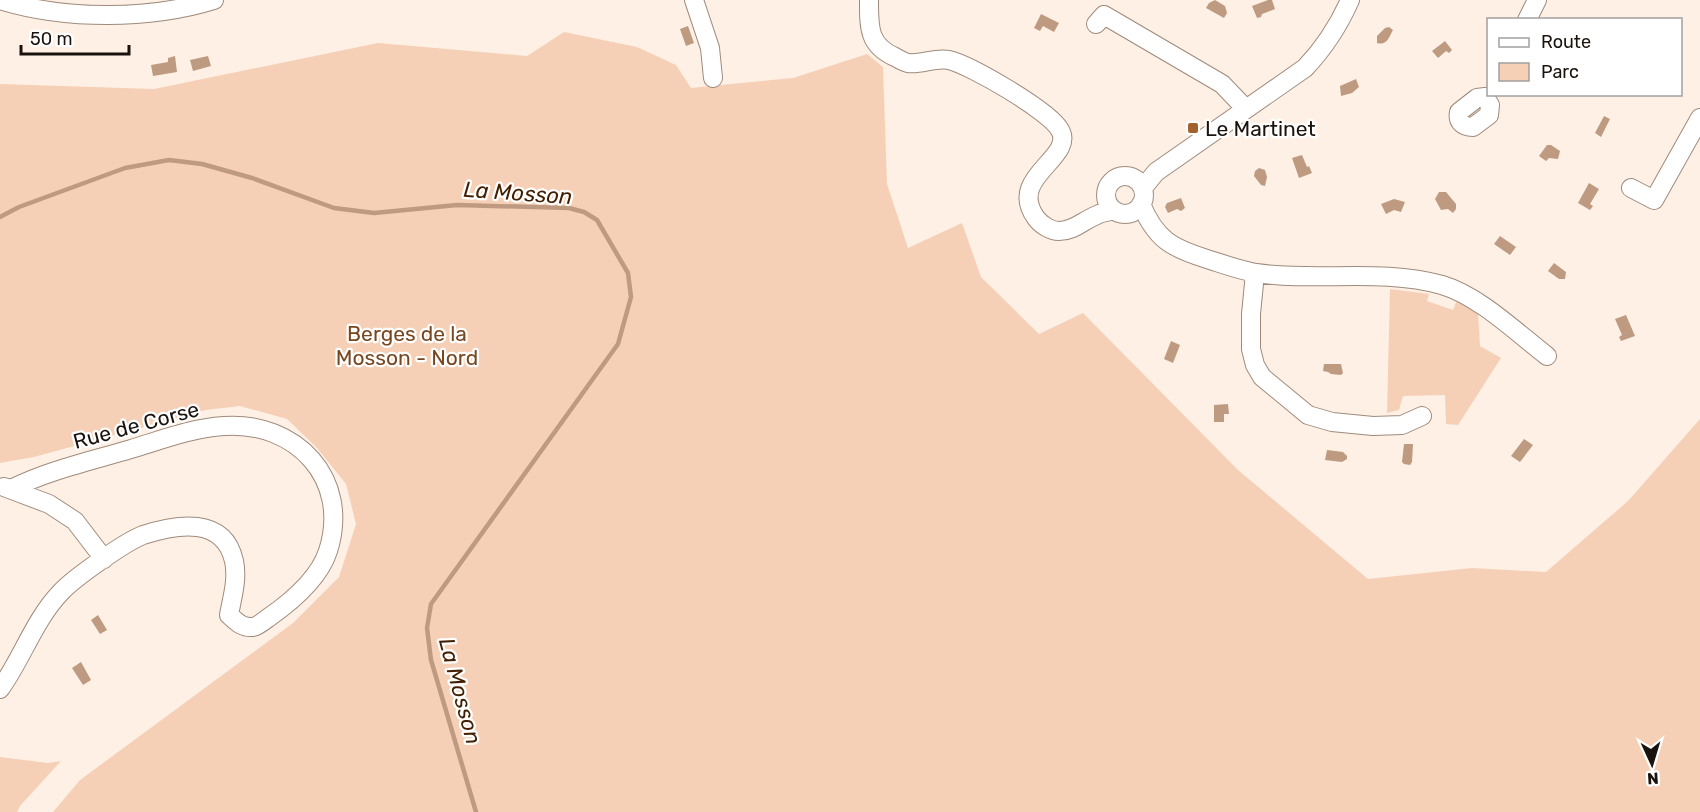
<svg xmlns="http://www.w3.org/2000/svg" width="1700" height="812" font-family="Rubik,sans-serif">
<style>
.green{fill:#f6d0b6}
.water{fill:#be9a81}
.lines{fill:none;stroke-linecap:round;stroke-linejoin:round}
.stream{stroke:#be9a81;stroke-width:4.5}
.minor-casing{stroke:#9f8a7a;stroke-width:20}
.minor{stroke:#fff;stroke-width:18}
.poi-dot{fill:#a3622d;stroke:#fff;stroke-width:2}
.labels{text-anchor:middle;dominant-baseline:central;stroke-width:4.5;stroke-linejoin:round;paint-order:stroke}
.poi-label{font-size:21px;fill:#1a120d;stroke:#fff;text-anchor:start}
.park-label{font-size:21px;fill:#784720;stroke:#fff}
.street-label{font-size:21px;fill:#1a120d;stroke:#fff}
.water-label{font-size:22px;font-style:italic;fill:#421f00;stroke:#fff}
</style>
<rect width="100%" height="100%" fill="#fff0e6"/>
<path class="green" d="M564 32 637 47 676 65 691 88 793 78 867 54 883 67 887 184 908 248 962 223 981 277 1039 334 1083 313 1238 470 1368 579 1472 568 1546 572 1628 501 1700 419V812H53L80 780 293 623 339 577 356 524 346 484 317 448 287 419 240 406 206 410 34 457 0 463V84L154 89 378 43 527 56Z
M1390 289 1429 294 1427 301 1453 310 1457 300 1478 313 1480 346 1501 358 1458 425 1446 424 1445 395 1403 396 1399 410 1387 413Z
M0 757 48 763 61 761 20 806 17 812H0Z"/>
<path class="water" d="M1215 0 1225 6 1227 13 1224 18 1206 8 1209 3Z
M1268 0H1272L1275 9 1262 14 1261 17 1257 18 1252 6Z
M1041 14 1059 23 1054 32 1043 26 1040 31 1034 28Z
M688 26 694 43 686 46 680 29Z
M1389 27 1393 30C1389 37 1387 46 1377 43V36L1385 28Z
M1445 41 1452 50 1449 53 1446 51 1438 58 1432 51Z
M175 56 177 72 153 76 151 65 168 62V58Z
M208 56 211 66 193 71 190 60Z
M1356 79 1359 87 1352 93 1341 96 1340 86Z
M1604 116 1610 119 1601 137 1595 133Z
M1547 145H1551L1560 151 1558 159 1549 158 1546 161 1539 156Z
M1302 155 1307 167 1309 166 1312 173 1299 178 1292 158Z
M1259 168 1265 170 1267 177 1265 186 1261 185 1254 176 1255 171Z
M1589 183 1599 189 1590 204 1593 206 1590 210 1578 203Z
M1439 192H1446L1456 204V209L1453 213 1448 209 1441 210 1435 199Z
M1181 198 1185 208 1181 211 1177 209 1168 213 1165 207 1167 203Z
M1394 199 1405 202 1401 212 1394 210 1386 214 1381 204Z
M1500 236 1516 247 1510 255 1494 244Z
M1554 263 1566 272 1565 279H1559L1548 271Z
M1626 315 1635 336 1621 341 1619 337 1622 335 1615 319Z
M1171 341 1180 345 1173 363 1164 359Z
M1324 364H1341L1343 373 1341 375 1331 374 1328 372 1323 371Z
M1228 404 1229 414H1224V422H1214V405Z
M1524 439 1533 445 1520 462 1511 456Z
M1404 444H1413L1412 462 1410 465 1404 464 1402 462Z
M1327 450 1343 452 1347 456V459L1342 462 1325 460Z
M98 615 107 630 100 634 91 620Z
M81 662 91 680 83 685 72 668Z"/>
<g class="lines">
<path class="stream" d="M0 217 19 207 125 168 169 160 202 164 252 178 334 208 374 213 457 205 569 208 584 212 597 220 628 273 631 297 618 344 431 604 427 628 431 660 476 812"/>
<defs>
<path id="minor" d="M0 0C64 20 150 20 214 0
M694 0 710 48 713 78
M869 0C869 27 868 45 895 57 899 59 904 62 908 63 921 65 935 57 949 60 970 65 1050 111 1060 130 1076 158 1006 177 1036 218 1041 225 1051 231 1059 231 1074 231 1084 220 1097 215 1102 212 1109 212 1114 210
M1527 20 1537 0
M1096 24 1104 15 1222 84 1246 109
M1485 97 1490 105 1489 115 1473 127C1463 127 1457 122 1459 112L1477 98Z
M1106 195a19 19 0 1 1 38 0a19 19 0 1 1-38 0Z
M1143 188 1156 172 1305 68C1325 47 1338 27 1350 0
M1631 188 1654 200 1700 118
M1141 204C1156 240 1172 248 1207 259 1223 264 1239 270 1256 273 1317 282 1381 268 1442 285 1479 296 1516 332 1547 356
M1255 273 1251 314V349L1255 365 1262 377 1308 415 1332 422 1373 426 1402 425 1422 416
M4 487 49 504 75 521 104 559
M0 689C22 659 34 620 61 592 74 578 125 542 143 535 177 524 224 516 234 561 238 579 232 598 229 615 237 622 242 628 253 627 258 626 264 621 268 618 291 602 319 579 328 551 351 479 296 421 224 426 192 428 161 440 131 449 91 461 49 470 11 489"/>
</defs>
<use href="#minor" class="minor-casing"/>
<use href="#minor" class="minor"/>
</g>
<rect class="poi-dot" x="1187" y="122" width="12" height="12" rx="3"/>
<g class="labels">
<g class="poi-label">
<text x="1205" y="128">Le Martinet</text>
</g>
<g class="park-label">
<text x="407" y="333">Berges de la<tspan x="407" dy="24">Mosson - Nord</tspan></text>
</g>
<g class="street-label">
<text transform="translate(136 425) rotate(-15)">Rue de Corse</text>
</g>
<g class="water-label">
<text transform="translate(518 193) rotate(4)">La Mosson</text>
<text transform="translate(460 691) rotate(75)">La Mosson</text>
</g>
</g>
<rect x="1487" y="18" width="195" height="78" fill="#ffffff" stroke="#a3a09e" stroke-width="1.5"/>
<rect x="1499" y="38" width="30" height="9" fill="#ffffff" stroke="#a3a09e" stroke-width="1.5"/>
<text x="1541" y="48" font-size="18" fill="#1a120d">Route</text>
<rect x="1499" y="63" width="30" height="18" fill="#f6d0b6" stroke="#a3a09e" stroke-width="1.5"/>
<text x="1541" y="78" font-size="18" fill="#1a120d">Parc</text>
<g transform="translate(1652 764) rotate(176)" stroke="#ffffff" stroke-width="4.5" paint-order="stroke">
<path d="M0-4.5L10 22L0 15L-10 22Z" fill="#1a120d"/>
<text y="-9" font-size="16" font-weight="bold" text-anchor="middle" fill="#1a120d">N</text>
</g>
<path d="M21 45v9h108v-9" fill="none" stroke="#1a120d" stroke-width="3"/>
<text x="30" y="45" font-size="18" fill="#1a120d" stroke="#ffffff" stroke-width="4.5" paint-order="stroke">50 m</text>
</svg>
